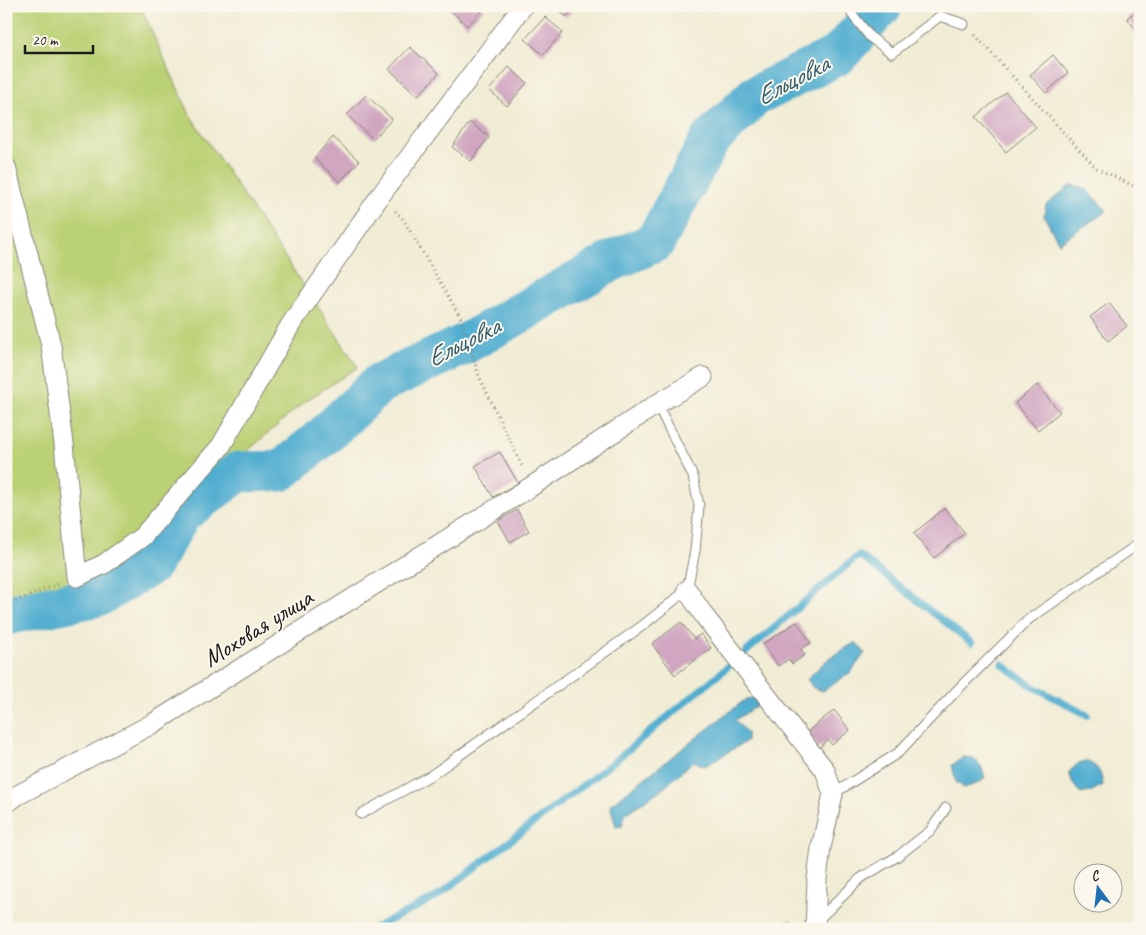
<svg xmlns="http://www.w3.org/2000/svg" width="1146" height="935" font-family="Caveat,sans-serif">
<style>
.green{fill:#bbd175;stroke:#6c7648}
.water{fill:#51aed0;stroke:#366576}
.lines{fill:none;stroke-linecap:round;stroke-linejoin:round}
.stream{stroke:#51aed0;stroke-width:7}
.river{stroke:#51aed0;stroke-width:41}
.building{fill:#d0a6c1}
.lane-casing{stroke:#868478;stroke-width:11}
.street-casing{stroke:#868478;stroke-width:21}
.path{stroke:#868478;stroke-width:3;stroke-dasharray:1 4;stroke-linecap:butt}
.lane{stroke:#fff;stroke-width:9}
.street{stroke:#fff;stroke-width:19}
.labels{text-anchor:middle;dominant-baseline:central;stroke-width:4;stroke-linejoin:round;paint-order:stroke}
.street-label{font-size:25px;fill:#1c1c1c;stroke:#fbf7ec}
.water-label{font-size:26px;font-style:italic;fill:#345e6d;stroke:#fbf7ec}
</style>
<rect width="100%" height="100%" fill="#fbf7ec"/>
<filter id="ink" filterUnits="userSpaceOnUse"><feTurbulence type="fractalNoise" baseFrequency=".02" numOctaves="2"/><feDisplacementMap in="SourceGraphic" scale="10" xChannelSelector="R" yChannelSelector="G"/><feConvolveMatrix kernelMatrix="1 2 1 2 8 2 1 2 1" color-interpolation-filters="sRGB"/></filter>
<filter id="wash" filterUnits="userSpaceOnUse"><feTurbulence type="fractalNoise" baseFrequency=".0096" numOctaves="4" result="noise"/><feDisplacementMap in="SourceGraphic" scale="20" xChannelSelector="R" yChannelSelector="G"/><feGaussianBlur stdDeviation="1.12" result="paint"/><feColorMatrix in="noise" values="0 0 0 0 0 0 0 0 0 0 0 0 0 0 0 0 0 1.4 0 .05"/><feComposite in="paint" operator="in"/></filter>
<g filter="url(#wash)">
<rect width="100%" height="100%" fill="#f1ecd4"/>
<path class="green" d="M6 6H140L190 115 358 367 304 402 220 475 72 587 6 601Z"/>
<path class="water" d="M1071 185 1085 188 1107 211 1059 243 1044 216 1046 205Z
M856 642 865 653 851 672 823 691 813 688 807 679 829 658Z
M755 698 758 705 735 720 747 733V741L705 766 693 761 665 787 625 814 622 826 616 827 610 805 746 699Z
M964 757 974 758 981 766 985 778 979 783 964 788 956 782 952 765Z
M1086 761C1098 766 1101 772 1103 785L1092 791 1081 794 1073 784 1069 772 1079 763Z
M790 920 795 927 792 929H763Z"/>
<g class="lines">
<path class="stream" d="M746 652 859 555 972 643
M1002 664 1032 686 1087 715
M372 929 435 898 616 760 730 665"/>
<path class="river" d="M6 615 99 596 151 565 181 514 238 472 281 471 325 435 380 383 465 344 614 260 655 242 710 140 755 96 838 55 882 6"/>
</g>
<g id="blocks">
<path class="building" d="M446 6H481L484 9 467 26Z
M555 6H576L566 17Z
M1140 8V35L1127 18Z
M545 17 563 32 543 55 525 39Z
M410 47 439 73 418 96 389 69Z
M1053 55 1068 73 1046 93 1030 75Z
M509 67 527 83 507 106 489 90Z
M1006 92 1036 127 1006 152 976 117Z
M366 95 392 119 373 139 347 115Z
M470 122 489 137 471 161 452 147Z
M333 137 359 161 340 182 314 158Z
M1109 303 1127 326 1108 341 1090 317Z
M1037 385 1060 412 1038 430 1015 403Z
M500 452 518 483 493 497 475 466Z
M945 508 965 533 934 558 914 533Z
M517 510 529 531 510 542 498 521Z
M681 622 694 639 701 634 711 648 675 675 652 644Z
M797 622 811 643 801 649 805 655 792 664 789 659 778 666 763 644Z
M834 710 850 730 832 745 828 740 819 748 806 733Z"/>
</g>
</g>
<g filter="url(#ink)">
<use href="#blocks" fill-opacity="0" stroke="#868478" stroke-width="1"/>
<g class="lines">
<defs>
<path id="lane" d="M851 6 852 14 870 37 892 53 940 16 964 24
M833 794 898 753 960 687 1029 619 1140 543
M361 814 433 774 642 626 687 590 695 551 699 506 693 476 657 404
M817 921 861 878 898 856 930 831 946 808"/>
<path id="street" d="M6 167 51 345 64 444 77 577 104 564 142 537 221 446 291 324 380 196 523 6
M687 590 705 617 825 770 833 794 821 848 817 879 815 929
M6 804 16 796 152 724 532 486 657 404 703 377"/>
</defs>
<use href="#lane" class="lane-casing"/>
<use href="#street" class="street-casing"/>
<path class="path" d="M975 35 1096 168 1140 189
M395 211 403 219 461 318 479 376 523 468
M6 605 59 584"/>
<use href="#lane" class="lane"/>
<use href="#street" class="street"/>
</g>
</g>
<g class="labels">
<g class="street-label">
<text transform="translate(258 628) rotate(-32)">Моховая улица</text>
</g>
<g class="water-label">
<text transform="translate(792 80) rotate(-28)">Ельцовка</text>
<text transform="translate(463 342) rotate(-27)">Ельцовка</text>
</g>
</g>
<rect width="1146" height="935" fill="none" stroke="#fbf7ec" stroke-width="25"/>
<g transform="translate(1098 888) rotate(345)"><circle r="24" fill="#fbf7ec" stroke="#a29f99"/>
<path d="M0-4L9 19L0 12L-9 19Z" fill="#1f6fb2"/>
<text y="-8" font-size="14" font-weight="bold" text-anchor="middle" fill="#1c1c1c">С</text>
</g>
<path d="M25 45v8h68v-8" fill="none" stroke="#1c1c1c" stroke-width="2.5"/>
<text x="32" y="45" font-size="15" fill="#1c1c1c" stroke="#fbf7ec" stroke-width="4" paint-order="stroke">20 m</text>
</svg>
